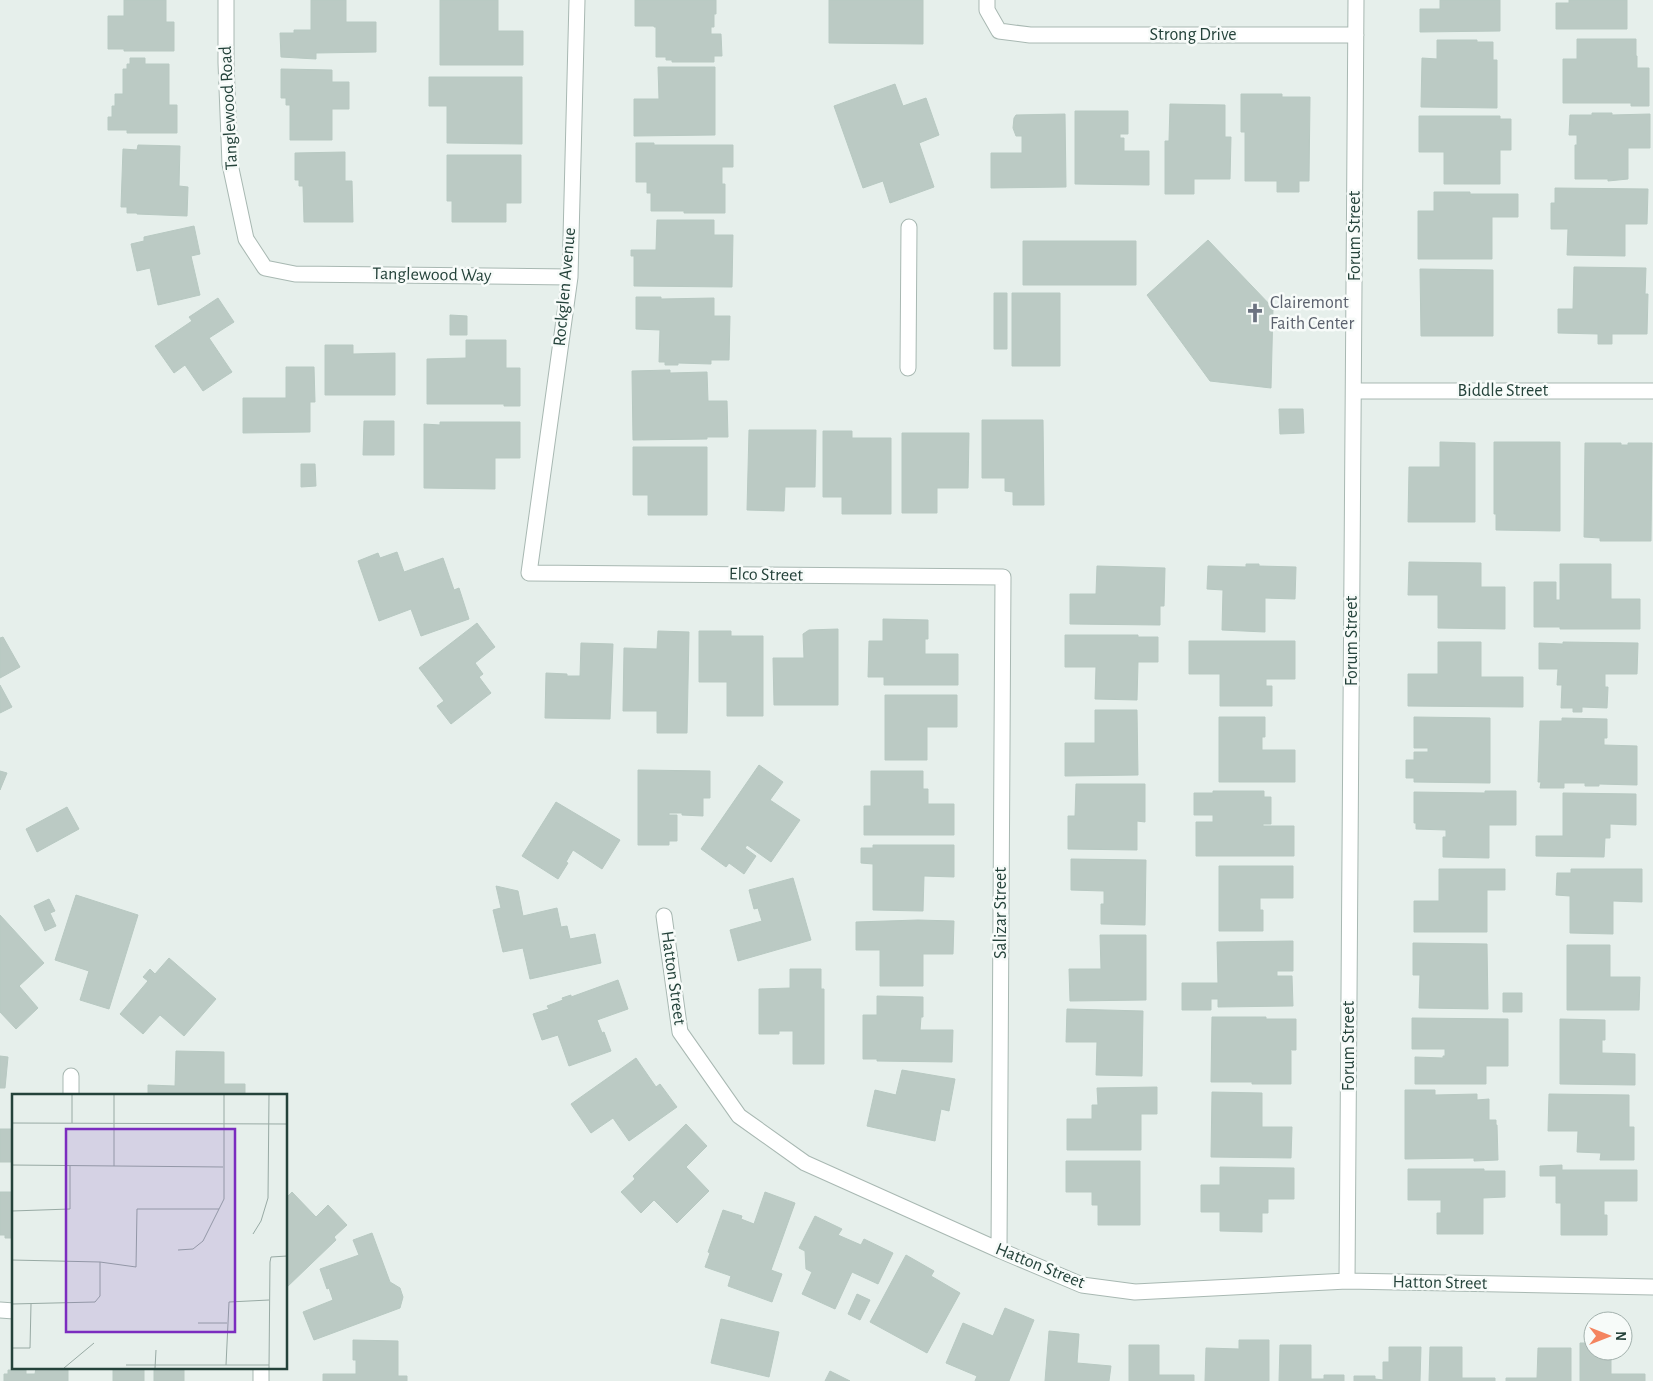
<svg xmlns="http://www.w3.org/2000/svg" width="1653" height="1381" font-family="'Alegreya Sans',sans-serif">
<style>
.building{fill:#bbcac4;stroke:#b8c9c2}
.lines{fill:none;stroke-linecap:round;stroke-linejoin:round}
.minor-casing{stroke:#a8b8b2;stroke-width:17}
.minor{stroke:#fff;stroke-width:15}
.labels{text-anchor:middle;dominant-baseline:central;stroke-width:5;stroke-linejoin:round;paint-order:stroke}
.street-label{font-size:18px;fill:#24423a;stroke:#f7fbf9}
.worship-label{font-size:18px;fill:#5b616d;stroke:#f7fbf9;text-anchor:start}
.inset-road{fill:none;stroke:#98aaa4;stroke-width:1}
.view{fill:#7b2cbf;fill-opacity:0.15;stroke:#7b2cbf;stroke-width:2.5}
.inset-edge{fill:none;stroke:#24423a;stroke-width:2.5}
</style>
<rect width="100%" height="100%" fill="#e6efeb"/>
<path class="building" d="M124 0H166V22H174V51H124V49H108V16H124Z
M311 0H346V22H376V52L316 53V59L281 57 280 33H294V30H311Z
M440 0H498V31H523V65H440Z
M635 0H716V14H714V27H711V34H721L722 56H714V62H672V60H666V57H656V27H654V26H635Z
M829 0H923V44L829 43Z
M1440 0H1500V31L1420 32V9H1440Z
M1569 0H1627V29H1556V3H1569Z
M1577 39H1636V56H1637V68H1649V106H1631V103H1563V59H1577Z
M1437 40H1477V42H1493V60H1497V108L1421 107 1422 58 1437 59Z
M130 58H145V64H169V105H177V133H127V130H108V117H112V106H115V94H123V69H127V64H130Z
M658 67H715V135L634 136V99H659Z
M281 69 332 70V82H349V109H332V140H290V105H286V98H281Z
M429 77H522V144L447 143V106H429Z
M895 84 903 106 926 98 939 135 919 143 934 187 890 203 883 181 863 188 834 106Z
M1241 94H1282V97H1310L1309 181H1299V192H1277V181H1245V132H1241Z
M1170 104 1225 105V137H1231L1230 179H1194V194H1165V141H1169Z
M1075 111H1128V134H1120V138H1124V151H1149V185L1075 184Z
M1592 113H1612V115L1650 114V148H1628V179L1608 181V179H1575V145H1577V135H1569L1570 115H1592Z
M1065 114 1066 187 991 188V153H1022V136H1016L1013 128 1014 118 1016 115Z
M1419 116H1500V119H1511V150H1500V184H1444V152H1419Z
M636 143H654V145H733V167H722V184H725V213H684V211H651V193H647V182H636Z
M138 145 180 146 179 186 188 187 187 216 137 214V213H127V207H121L123 149 137 150Z
M345 152V181H352L353 222H304L303 186H299V180H295V153Z
M447 155H521V203H506V222H452V201H447Z
M1555 188 1648 189 1647 224H1625V256L1567 255 1568 229H1551V203H1555Z
M1434 192H1470V194H1518V217H1492V259H1418V211H1434Z
M657 220H714V235H733L732 287 634 286V256H631V250H656Z
M194 226 200 254 191 256 200 295 158 305 150 268 137 271 131 244 144 241V237Z
M1208 240 1273 308 1271 388 1210 381 1147 295Z
M1023 241H1136V285H1023Z
M1574 267 1646 268 1645 294H1648L1647 334H1612V344H1598V334L1558 333V309H1573Z
M1420 269 1493 270V336H1421Z
M994 293H1007V349H994Z
M1012 293H1060V366H1012Z
M636 297H661V299L714 298V316H730L729 360H711V364L678 363V365H665V362H659L660 330 636 329Z
M218 298 234 322 209 338 232 372 203 391 185 365 174 373 155 346 192 321 189 317Z
M450 315 467 316V335H450Z
M466 340H506V368H520V406H504V404H427V359L466 358Z
M325 345H353V354L395 353V395H325Z
M286 367H314L315 402H310V432L243 433V398H286Z
M670 370V373L707 372 708 401H727L728 437H707V439L633 440 632 371Z
M1279 409H1303L1304 433 1280 434Z
M982 420H1043L1044 505H1013V492L1005 491V478H982Z
M364 421H394V455H363Z
M440 422H520V458H495V489L424 488V424L440 425Z
M749 430H816L815 487H785L784 511 747 510Z
M823 431H852V438H891V514H842V497H823Z
M902 433H969L968 488H937V513H902Z
M1440 442 1475 443V522H1408L1409 467H1440Z
M1494 442H1560V531L1496 530V514H1494Z
M1585 443H1621V445H1628V443H1652L1651 541H1600V538L1584 537Z
M633 447H707V515H648V495H633Z
M301 464H315L316 486 301 487Z
M397 552 404 572 443 558 454 590 459 588 469 619 421 636 411 609 379 621 358 561 378 553 380 558Z
M1409 562 1481 563V587H1505V629L1438 628V595H1408Z
M1246 564H1259V566L1296 567 1295 599 1265 598V632L1222 630 1223 590 1207 589 1208 566 1246 567Z
M1560 564H1611V599H1640V629H1560V627H1534V582H1556V600H1560Z
M1097 566 1165 568 1164 606H1160V625L1070 624V594H1096Z
M883 619 928 620V639H925V654H958V685H884V677H868L869 641H883Z
M477 623 495 647 475 663 483 674 479 677 491 693 451 724 437 706 444 701 419 668Z
M838 629V705H774L773 658H804L803 634 809 630Z
M658 631 689 632 687 733H657V711H623L624 648 657 649Z
M699 631H731V636H763V716H727V682H699Z
M1065 635H1138V637H1158V662H1138L1137 700 1095 699 1096 667H1065Z
M3 637 20 667 0 678V638Z
M1189 641H1295V679H1266V686H1272V706H1220V674H1189Z
M1438 642H1481V677H1523V707L1408 706V674H1438Z
M1563 642 1638 643 1637 674H1605V687H1608L1607 708 1582 707V712H1573V708H1561L1562 685H1557L1558 669H1539V643L1563 644Z
M581 643 613 644 610 719 545 718 546 673 567 674V676H580Z
M0 685 12 707 0 713Z
M885 695H957V727H927V760H885Z
M1095 710H1137L1138 775 1065 776V743H1095Z
M1219 717H1265V737H1262V750H1295V782H1219Z
M1414 717 1490 718V783L1414 782V778H1406V760H1414V752H1428V748H1414Z
M1562 718 1607 719V738H1604V745L1637 746V785L1599 784V786H1585V783H1564V788H1540L1541 782H1538L1540 721H1562Z
M759 765 783 782 770 800 800 820 771 862 747 845 745 848 756 856 744 874 729 863 726 867 701 849Z
M638 770 710 771V798H703V816L682 815V813H669V815H677V841H669V845H638Z
M0 771 7 773 0 790Z
M871 771H923V789H928V804H954V835H864V806H871Z
M1076 784H1145V822L1137 821V850L1068 849V816H1075Z
M1213 791H1264V797H1271V824H1263V826H1294V856H1196V822H1213V815H1194V793H1213Z
M1485 791H1516V825H1489V858L1443 857V837H1446V830L1416 829V823H1414V792L1485 793Z
M1563 793 1636 794V825L1610 824V838H1605L1604 857 1536 856V836H1563Z
M556 802 620 840 602 869 573 850 566 862 568 863 558 879 522 856Z
M67 807 79 829 37 852 26 829Z
M873 845H954V877L924 876 923 911 873 910V864L861 863V848H873Z
M1071 859 1146 860 1145 925 1101 924V904H1104V891L1071 890Z
M1219 866H1293V898H1260V910H1263V931H1219Z
M1439 869H1505V890H1487V932H1414V901H1439Z
M1571 869H1642V902L1613 901V934L1570 933V896L1556 895 1557 873H1571Z
M793 878 811 940 738 961 730 930 762 921 758 908 754 909 749 890Z
M496 886 518 891 523 916 557 908 561 927 567 926 570 939 595 934 601 963 530 979 523 948 503 952 493 910 501 908Z
M76 895 138 915 109 1009 80 1000 89 971 55 960Z
M49 899 55 911 50 913 56 926 45 931 34 906Z
M0 915 44 963 19 986 38 1008 16 1029 0 1012Z
M918 920 954 921 953 954H923V986H880V950H856V922Z
M1100 935H1146V1000L1070 1001 1069 969H1101Z
M1293 941V971H1277V976H1292L1293 1006 1218 1007V999H1211V1010H1182V983H1218L1217 942Z
M1413 943 1487 944 1488 1009 1419 1008 1420 975H1413Z
M1567 945H1610V977H1640L1639 1010H1567Z
M169 958 216 999 184 1036 160 1015 143 1034 120 1014 148 981 143 977 150 969 155 974Z
M790 969H821V989H824V1064H793V1031H779V1034H759V989L790 988Z
M618 980 628 1009 597 1020 602 1033 604 1032 611 1051 569 1066 558 1035 542 1040 533 1014 549 1009 547 1006 563 1000 562 998 571 995V997Z
M1503 993H1522V1012H1503Z
M877 996 923 997V1017H921L920 1030H953L952 1062 877 1061V1059H863V1015H877Z
M1067 1009 1143 1011 1142 1076 1096 1075 1097 1042H1066Z
M1212 1017H1266V1019H1296V1050H1290L1291 1051V1084H1252V1082H1211Z
M1412 1018 1508 1019V1066H1486V1084H1415V1057L1443 1058V1056H1445V1049H1412Z
M1560 1019 1605 1020V1040H1602V1053L1635 1054V1085L1560 1084Z
M176 1051 224 1052V1084H245V1095H148V1085L175 1086Z
M0 1056 8 1057 5 1088H0Z
M636 1058 656 1087 660 1084 677 1107 629 1141 613 1118 591 1133 571 1104Z
M902 1070 955 1079 949 1111 941 1109 935 1141 867 1126 875 1090 896 1095Z
M1157 1087V1114H1141V1150H1067V1119H1092V1105H1098L1097 1088Z
M1405 1090H1435V1095L1477 1094V1100L1489 1099V1120H1496V1125H1497L1498 1160 1474 1161V1158L1405 1159Z
M1212 1092 1262 1093V1127H1292L1291 1158 1211 1157Z
M1549 1094 1629 1095V1127H1634V1160H1600L1601 1153 1577 1152 1578 1131H1548Z
M686 1124 707 1146 686 1167 709 1191 677 1223 654 1200 641 1213 621 1192 635 1179 633 1176Z
M0 1129H14V1162H0Z
M1066 1161H1140V1225H1098V1205H1092V1192H1066Z
M1562 1165V1170H1637V1201H1604V1215H1607V1235H1561V1203H1556V1176H1540V1166Z
M1220 1167 1294 1168V1199H1268V1213H1262V1232L1220 1231V1212H1201V1185H1220Z
M1408 1169H1484V1171H1505V1197L1483 1198V1234H1437V1213H1441V1200H1408Z
M0 1192H14V1238H5V1235H0Z
M292 1192 316 1217 328 1205 347 1225 334 1237 336 1240 286 1288V1198Z
M765 1192 795 1203 771 1270 782 1274 772 1302 728 1286 731 1276 705 1267 710 1253 708 1252 723 1210 742 1216 741 1219 754 1224Z
M815 1216 842 1229 838 1235 861 1245 864 1239 893 1253 878 1284 852 1272 835 1309 802 1294 812 1272 806 1269 805 1251 799 1248Z
M372 1233 390 1282 400 1288 403 1297 400 1308 314 1340 303 1312 333 1300 329 1288 327 1289 320 1269 359 1255 353 1240Z
M906 1255 934 1271 931 1276 960 1293 927 1353 870 1322Z
M857 1294 870 1300 860 1320 848 1314Z
M1005 1308 1034 1320 1009 1381H975L977 1376 946 1363 963 1323 993 1336Z
M721 1319 779 1332 769 1377 711 1363Z
M1049 1331 1079 1334 1077 1363 1111 1366 1109 1381H1045Z
M353 1340 398 1341V1376H407V1381H323V1374H356V1360H353Z
M1239 1340H1269V1381H1205L1206 1348 1239 1349Z
M1580 1343H1593V1351H1611V1374H1645V1381H1580Z
M1129 1345H1159V1375H1194V1381H1129Z
M1280 1345H1311V1379H1324V1375H1344V1381H1279Z
M1389 1347H1421L1420 1381H1354V1376H1375V1379L1383 1380V1362H1389Z
M1430 1347H1462V1378H1495V1381H1429Z
M1538 1348H1571V1381H1506V1378H1537Z
M36 1368H68V1381H4V1374H8V1370H26V1374H35Z
M113 1368H144V1381H113Z
M154 1369 184 1370V1381H154Z
M830 1371 850 1381H825Z"/>
<g class="lines">
<defs>
<path id="minor" d="M226 0V63L230 164 246 239 265 268 295 274 570 277
M577 0 570 277 529 573 1003 577 999 1250
M987 0V10L999 31 1030 35H1356
M908 368 909 227
M1354 391H1653
M664 916 680 1032 739 1116 805 1163 999 1250 1082 1285 1135 1292 1347 1281 1653 1287
M71 1076V1095
M1347 1281 1356 0
M0 1310 14 1311
M261 1381V1367"/>
</defs>
<use href="#minor" class="minor-casing"/>
<use href="#minor" class="minor"/>
</g>
<defs>
<symbol id="church-bare" viewBox="-9 -9 18 18"><path d="M-1.2-6h2.4v3.5h3.3v2.4h-3.3V6h-2.4V-.1h-3.3v-2.4h3.3Z" fill="#6b7280" stroke="#f7fbf9" stroke-width="2.5" paint-order="stroke"/></symbol>
</defs>
<g fill-rule="evenodd">
<use href="#church-bare" x="1241" y="299" width="28" height="28"/>
</g>
<g class="labels">
<g class="street-label">
<text x="1193" y="35">Strong Drive</text>
<text transform="translate(229 108) rotate(-93)">Tanglewood Road</text>
<text transform="translate(1355 236) rotate(-90)">Forum Street</text>
<text transform="translate(432 275) rotate(1)">Tanglewood Way</text>
<text transform="translate(565 287) rotate(-85)">Rockglen Avenue</text>
<text x="1503" y="391">Biddle Street</text>
<text transform="translate(766 575) rotate(1)">Elco Street</text>
<text transform="translate(1352 641) rotate(-90)">Forum Street</text>
<text transform="translate(1001 913) rotate(-90)">Salizar Street</text>
<text transform="translate(673 978) rotate(82)">Hatton Street</text>
<text transform="translate(1349 1046) rotate(-90)">Forum Street</text>
<text transform="translate(1040 1266) rotate(22)">Hatton Street</text>
<text transform="translate(1440 1283) rotate(1)">Hatton Street</text>
</g>
<g class="worship-label">
<text x="1270" y="303">Clairemont<tspan x="1270" dy="21">Faith Center</tspan></text>
</g>
</g>
<g transform="translate(12 1094)">
<rect width="275" height="275" fill="#e6efeb"/>
<path class="inset-road" d="M0 29 275 30M60 29V1M0 71 211 73M102 72V1M0 117 58 115V72M241 140 249 127 256 104 257 1M166 156 181 155 191 147 212 105V1M0 166 88 168 124 173 125 115H207M0 210 83 208 88 202V168M186 229H215M0 254H18L19 210M114 271H257M214 271 217 208 257 206M52 274 82 249M143 274 144 256M257 274 258 168 259 163 275 162"/>
<path class="view" d="M54 35H223V238H54Z"/>
<rect width="275" height="275" class="inset-edge"/>
</g>
<g transform="translate(1608 1336) rotate(90)"><circle r="24" fill="#f7fbf9" stroke="#a3b1ad"/>
<path d="M0-4L9 19L0 12L-9 19Z" fill="#f4845f"/>
<text y="-8" font-size="14" font-weight="bold" text-anchor="middle" fill="#24423a">N</text>
</g>
</svg>
